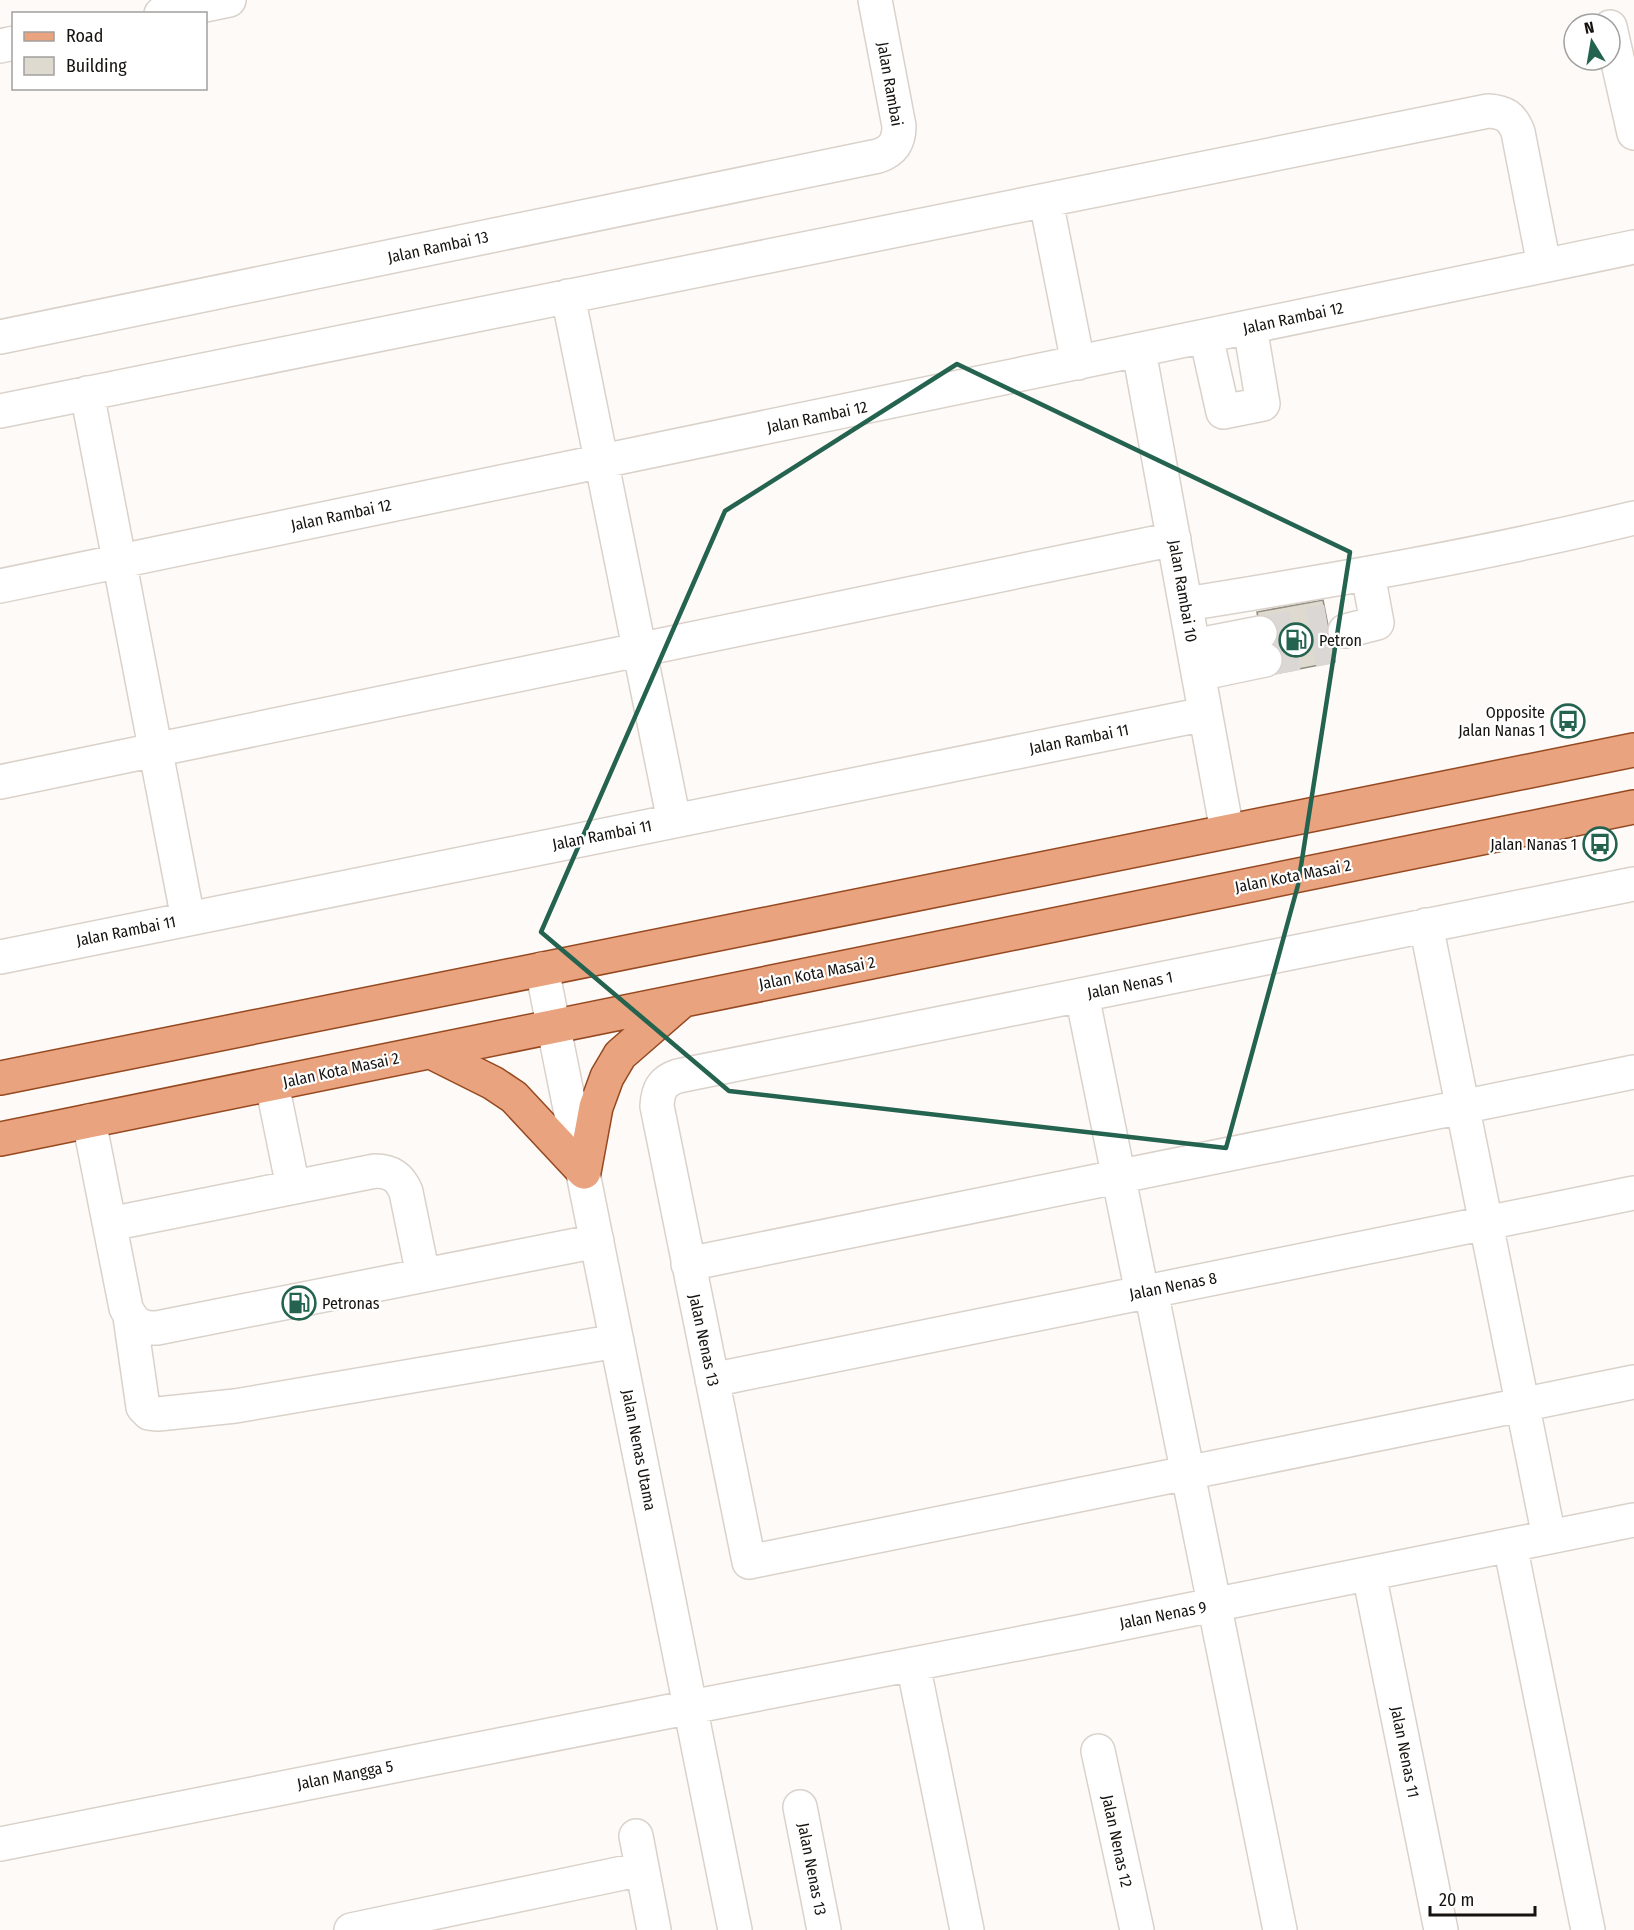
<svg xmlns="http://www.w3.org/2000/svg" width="1634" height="1930" font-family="'Fira Sans Condensed',sans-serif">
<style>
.building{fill:#dfdad0;stroke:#918d83;stroke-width:1.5}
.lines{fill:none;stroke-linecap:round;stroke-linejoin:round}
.minor-tunnel{stroke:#dbd7d4;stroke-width:33;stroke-dasharray:33 16;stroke-linecap:butt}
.minor-casing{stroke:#dad2ca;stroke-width:36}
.major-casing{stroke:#964920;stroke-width:36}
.minor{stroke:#fff;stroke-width:33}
.major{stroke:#e9a37f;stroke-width:33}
.marked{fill:none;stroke:#24634f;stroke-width:4.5;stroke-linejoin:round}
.labels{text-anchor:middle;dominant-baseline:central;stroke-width:4.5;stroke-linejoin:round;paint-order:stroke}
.street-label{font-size:16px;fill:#15120f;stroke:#fff}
.poi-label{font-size:16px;fill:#15120f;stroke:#fff;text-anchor:start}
</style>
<rect width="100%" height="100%" fill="#fefaf7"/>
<path class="building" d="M1323 600 1335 662 1268 675 1257 612Z"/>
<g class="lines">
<path class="minor-tunnel" d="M1260 633 1327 621
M1265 660 1332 647"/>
<defs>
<path id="minor" d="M161 14 229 0
M1610 27 1634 133
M0 46 14 43
M1046 201 1078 363
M568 296 674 821
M1206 336 1223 412 1263 404 1250 327
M0 337 878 156C893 151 899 142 899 126L875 0
M1139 351 1227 831
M87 393 188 919
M0 411 1488 111C1504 112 1512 116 1518 132L1544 265
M0 586 1634 247
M1186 604C1336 580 1486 554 1634 518
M1345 631 1377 623 1368 574
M1193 646 1260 633
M1198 674 1265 660
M0 782 1174 539
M1634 884 678 1076C662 1081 658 1090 657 1106L749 1562 1634 1382
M1426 925 1549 1537
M0 957 1205 714
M542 969 735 1930
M1082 995 1142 1293
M272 1084 293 1187
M89 1121 126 1308C133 1323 141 1329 157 1328L597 1241
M110 1224 375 1171C391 1171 400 1177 406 1192L423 1275
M688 1264 1634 1072
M1151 1291 1280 1930
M130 1317 143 1407 149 1413 158 1414 235 1406 617 1341
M712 1380 1634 1193
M1510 1545 1588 1930
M1369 1574 1441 1930
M913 1664 967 1930
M1098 1751 1137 1930
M800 1807 824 1930
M636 1836 654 1930
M0 1844 691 1707 1079 1632 1634 1520
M351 1930 642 1869"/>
<path id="major" d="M431 1052 493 1083 514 1097 584 1172
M0 1078 1634 750
M0 1139 1634 807
M584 1172 596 1107 607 1077 620 1055 682 1001"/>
</defs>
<use href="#minor" class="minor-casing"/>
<use href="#major" class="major-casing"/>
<use href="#minor" class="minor"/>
<use href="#major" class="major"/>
</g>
<path class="marked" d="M957 364 1350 552 1298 885 1226 1148 729 1091 541 932 725 511Z"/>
<defs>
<symbol id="fuel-ring" viewBox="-11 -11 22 22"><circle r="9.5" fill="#fff" stroke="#24634f" stroke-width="1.5"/><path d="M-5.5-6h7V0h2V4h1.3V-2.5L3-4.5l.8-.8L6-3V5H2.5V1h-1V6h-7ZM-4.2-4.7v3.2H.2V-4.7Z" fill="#24634f"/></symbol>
<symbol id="bus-ring" viewBox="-11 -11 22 22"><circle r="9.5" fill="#fff" stroke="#24634f" stroke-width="1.5"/><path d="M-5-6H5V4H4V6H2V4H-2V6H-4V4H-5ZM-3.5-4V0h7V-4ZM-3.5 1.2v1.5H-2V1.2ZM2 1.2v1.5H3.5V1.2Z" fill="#24634f"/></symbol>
</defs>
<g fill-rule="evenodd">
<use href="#fuel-ring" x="1277" y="621" width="38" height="38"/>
<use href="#bus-ring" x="1549" y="702" width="38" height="38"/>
<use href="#bus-ring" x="1581" y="825" width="38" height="38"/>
<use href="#fuel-ring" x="280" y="1284" width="38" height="38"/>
</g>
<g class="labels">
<g class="street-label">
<text transform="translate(890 84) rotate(80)">Jalan Rambai</text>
<text transform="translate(438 247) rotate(-12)">Jalan Rambai 13</text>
<text transform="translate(1293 318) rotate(-12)">Jalan Rambai 12</text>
<text transform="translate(817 417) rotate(-12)">Jalan Rambai 12</text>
<text transform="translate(341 515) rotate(-12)">Jalan Rambai 12</text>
<text transform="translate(1183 591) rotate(80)">Jalan Rambai 10</text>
<text transform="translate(1079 739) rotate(-11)">Jalan Rambai 11</text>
<text transform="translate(602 835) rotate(-11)">Jalan Rambai 11</text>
<text transform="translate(1293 876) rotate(-11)">Jalan Kota Masai 2</text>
<text transform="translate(126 931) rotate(-11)">Jalan Rambai 11</text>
<text transform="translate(817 973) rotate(-11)">Jalan Kota Masai 2</text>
<text transform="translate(1130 985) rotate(-11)">Jalan Nenas 1</text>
<text transform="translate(341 1070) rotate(-12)">Jalan Kota Masai 2</text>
<text transform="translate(1173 1286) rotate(-11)">Jalan Nenas 8</text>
<text transform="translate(704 1340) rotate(78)">Jalan Nenas 13</text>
<text transform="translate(639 1450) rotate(79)">Jalan Nenas Utama</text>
<text transform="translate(1163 1615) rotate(-11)">Jalan Nenas 9</text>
<text transform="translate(1405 1752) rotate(79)">Jalan Nenas 11</text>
<text transform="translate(345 1775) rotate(-11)">Jalan Mangga 5</text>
<text transform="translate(1117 1841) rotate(78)">Jalan Nenas 12</text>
<text transform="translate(812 1869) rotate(79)">Jalan Nenas 13</text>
</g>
<g class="poi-label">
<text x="1319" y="640">Petron</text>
<text x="1545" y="712" text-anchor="end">Opposite<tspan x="1545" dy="18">Jalan Nanas 1</tspan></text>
<text x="1577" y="844" text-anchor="end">Jalan Nanas 1</text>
<text x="322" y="1303">Petronas</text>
</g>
</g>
<rect x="12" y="12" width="195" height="78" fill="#ffffff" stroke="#a1a09f" stroke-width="1.5"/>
<rect x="24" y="32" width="30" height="9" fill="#e9a37f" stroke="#a1a09f" stroke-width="1.5"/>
<text x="66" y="42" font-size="18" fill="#15120f">Road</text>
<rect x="24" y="57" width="30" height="18" fill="#dfdad0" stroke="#a1a09f" stroke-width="1.5"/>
<text x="66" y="72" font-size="18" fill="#15120f">Building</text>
<g transform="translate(1592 42) rotate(349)"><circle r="28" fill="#ffffff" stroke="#a1a09f" stroke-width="1.5"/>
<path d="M0-4.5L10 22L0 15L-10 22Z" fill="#24634f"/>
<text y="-9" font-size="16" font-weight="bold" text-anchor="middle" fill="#15120f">N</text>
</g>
<path d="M1430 1906v9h105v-9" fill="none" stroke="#15120f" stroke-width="3"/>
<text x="1439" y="1906" font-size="18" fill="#15120f" stroke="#ffffff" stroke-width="4.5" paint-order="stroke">20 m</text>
</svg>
